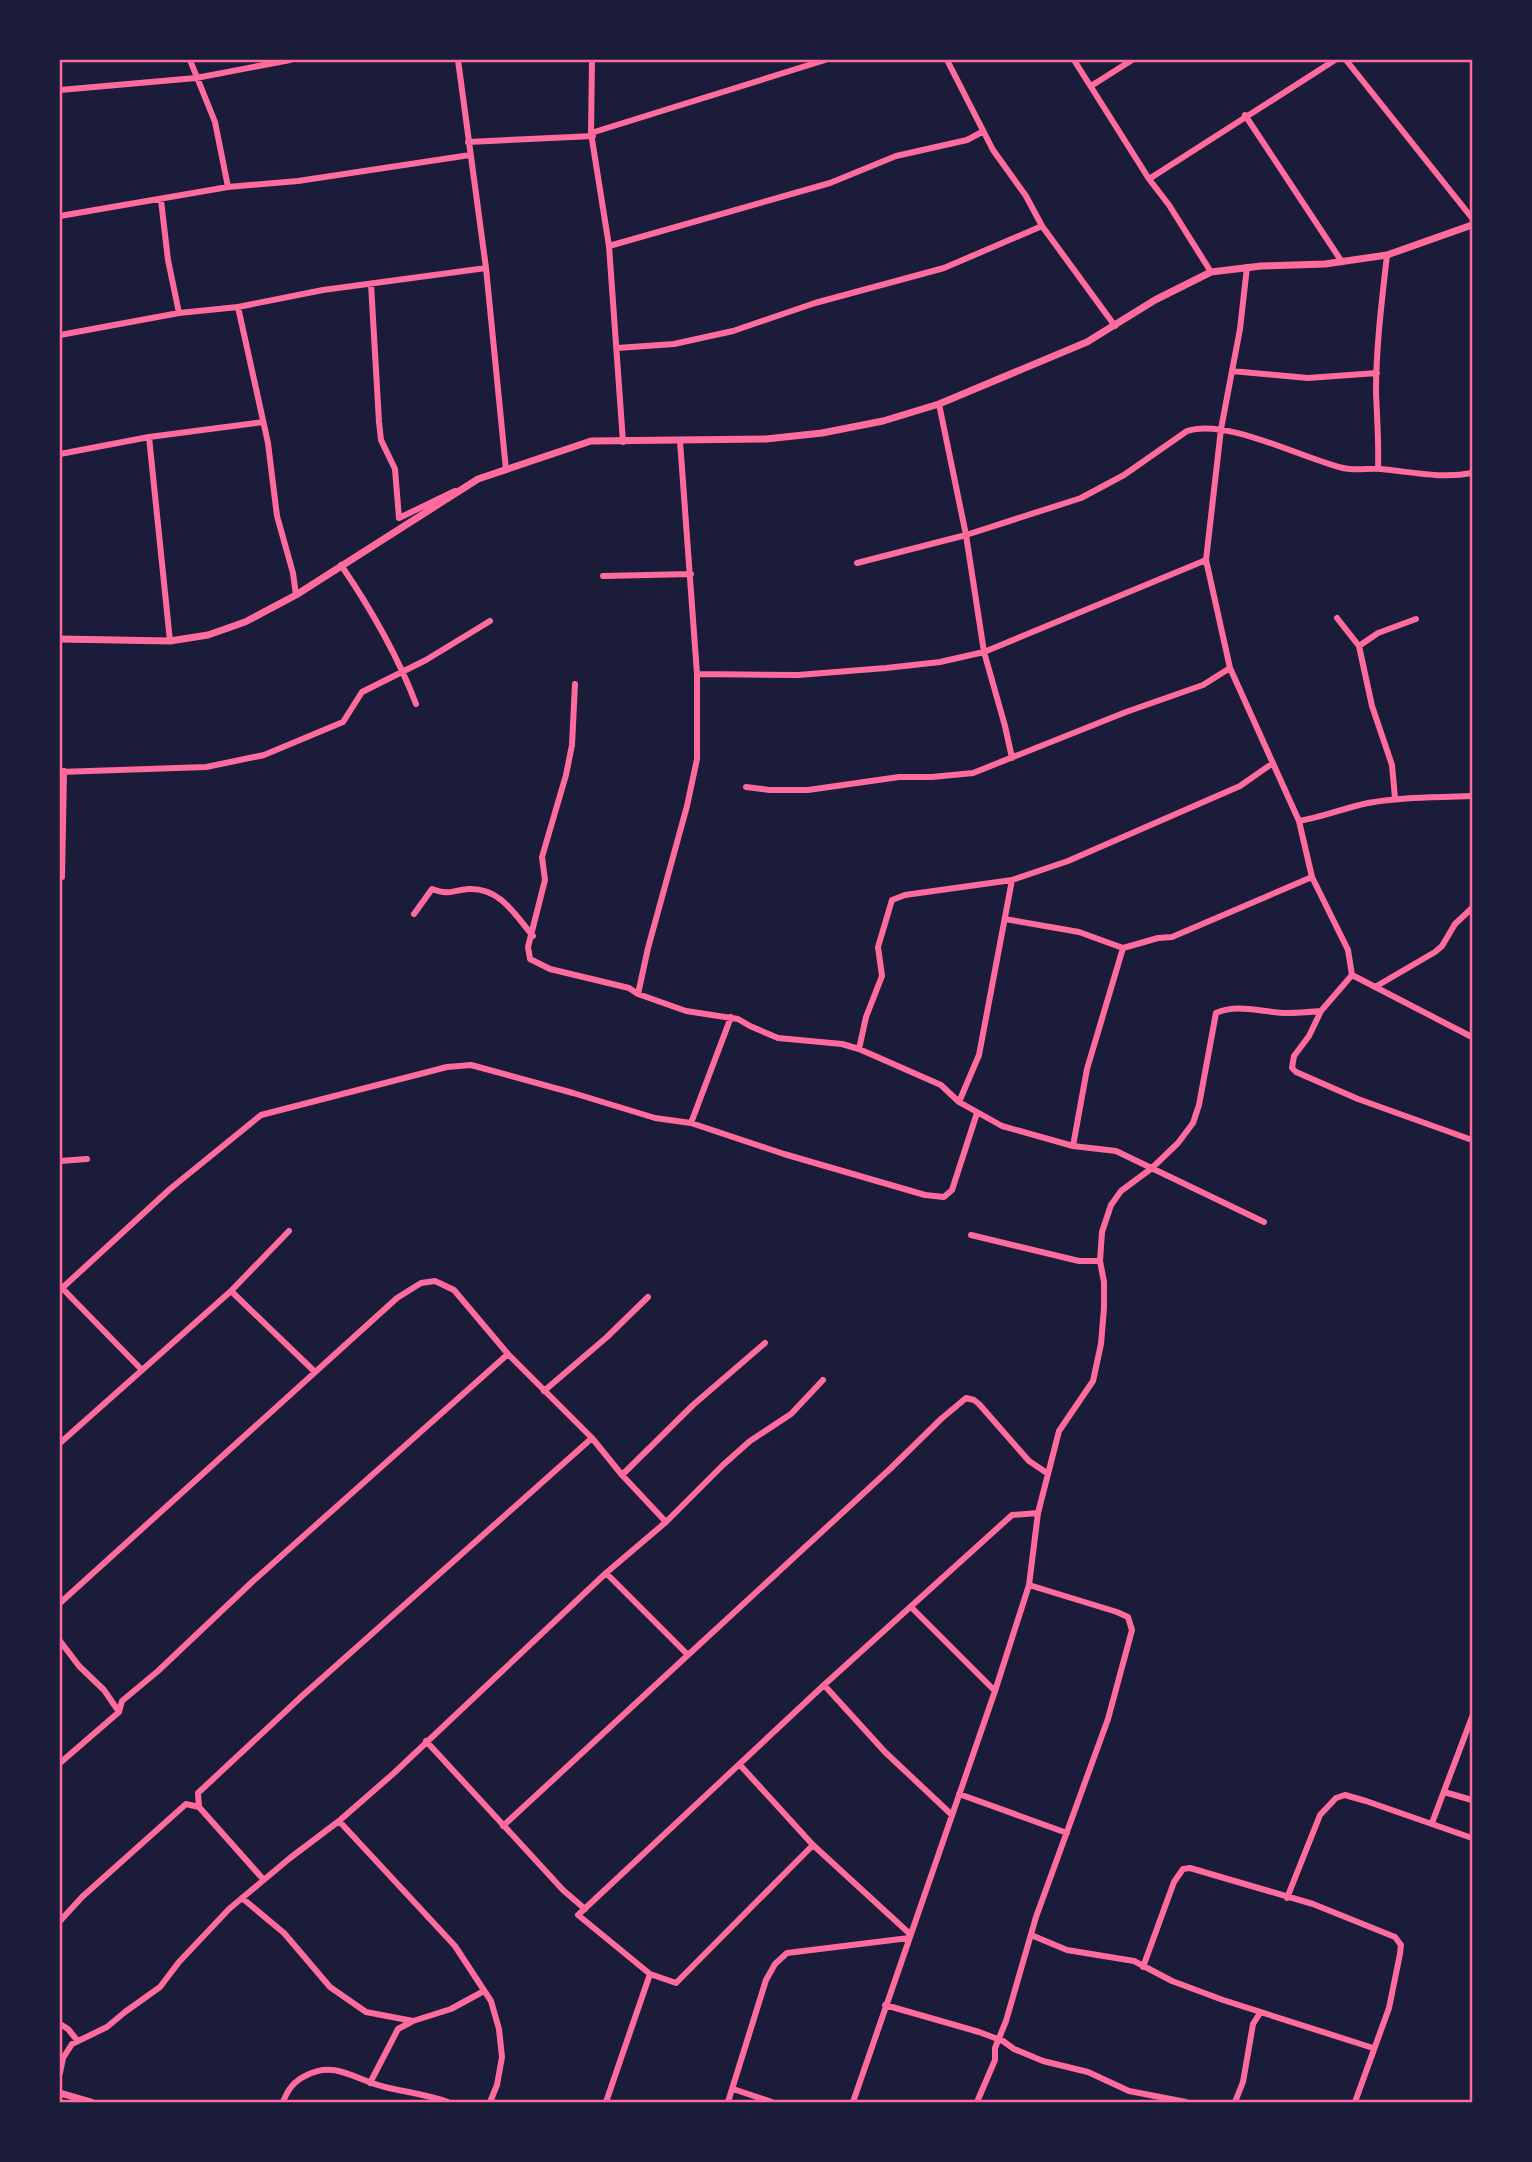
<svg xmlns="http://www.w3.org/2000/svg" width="1532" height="2162" font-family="'Work Sans',sans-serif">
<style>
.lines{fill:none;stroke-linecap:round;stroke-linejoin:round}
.minor{stroke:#ff6b9d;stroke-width:6}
.tertiary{stroke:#ff6b9d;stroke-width:7}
.neatline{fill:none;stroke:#ff6b9d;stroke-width:2.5}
</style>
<rect width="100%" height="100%" fill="#1b1b3a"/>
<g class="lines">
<path class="minor" d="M190 60 215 122 228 187
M458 60 486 268 506 470
M592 60 591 133 609 246 623 442
M947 60 993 150 1026 196 1042 226 1115 326
M1074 60 1149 179 1169 205 1211 272
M1346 60 1472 218
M1091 86 1132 60
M60 90 196 78 290 60
M1245 115 1342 262
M591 133 825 60
M468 142 593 136
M1149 179 1335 60
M161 200 168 260 179 313
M60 216 228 187 298 181 470 155
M609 246 830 183 896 156 967 140 982 132
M1247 267 1240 329 1221 429 1206 560 1230 668 1299 821 1312 877 1348 950 1352 975
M371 284 379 422 381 440 395 469 399 518 455 491
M238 307 268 443 277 516 293 573 296 595
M60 335 179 313 238 307 323 290 486 268
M617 348 674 344 733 331 815 303 944 268 1042 226
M1232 371 1308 378 1377 373
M939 404 966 535 984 652 1005 726 1012 758
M149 437 170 641
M60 454 149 437 263 422
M1378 469C1379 443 1377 418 1376 392 1376 346 1382 300 1387 255
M857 563 966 535 1081 498 1124 475 1187 431C1227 418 1301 458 1343 468 1355 471 1369 468 1381 469 1412 472 1442 479 1472 473
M341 565C371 609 397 654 416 704
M603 576 691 574
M1337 618 1359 646 1372 706 1392 765 1395 798
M1359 646 1378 633 1416 619
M697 674 798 675 886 668 940 662 984 652 1206 560
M575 684 572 745 566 775 542 857 545 880 528 947 530 959 550 969 629 988 638 994 686 1011 738 1019 750 1026 778 1038 842 1044 859 1049 941 1085 959 1102 1002 1126 1073 1146 1116 1151 1264 1222
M60 772 206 767 264 755 343 722 362 692 426 660 490 621
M746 787 769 790H808L899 777H932L973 773 1126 712 1203 685 1230 668
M1299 821C1323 817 1344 808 1368 803 1403 797 1437 797 1472 796
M62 877 64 771
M414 914 432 889C451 896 451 890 469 889 501 888 515 915 533 936
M1005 919 1079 932 1123 948
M1352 975 1321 1011 1309 1036 1294 1056 1292 1068 1296 1072 1358 1099 1472 1140
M1352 975 1472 1037
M1375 987 1435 952 1442 946 1455 924 1472 908
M638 994 648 948 687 806 697 759V674L680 441
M859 1049 866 1017 882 976 878 947 892 900 905 895 1012 880 1068 861 1240 786 1273 763
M959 1102 979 1055 1012 880
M691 1123 731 1017
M1073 1146 1087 1069 1123 948 1158 938 1172 937 1312 877
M60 1161 87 1159
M971 1235 1079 1261H1100
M62 1288 142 1370
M60 1290 170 1189 261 1115 447 1067 471 1065 573 1093 655 1118 691 1123 784 1154 925 1195 944 1197 952 1190 977 1113
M231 1291 314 1371
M544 1391 607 1337 648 1297
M60 1443 231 1291 289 1231
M622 1475 693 1405 765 1343
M60 1603 397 1298 421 1283 435 1281 454 1290 508 1354 592 1438 622 1475 666 1522
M912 1608 995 1691
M60 1641 79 1666 104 1690 119 1712 122 1701 158 1671 252 1582 508 1354
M688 1655 891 1468 941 1419 966 1398 974 1400 979 1404 1029 1461 1047 1473
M824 1685 885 1752 952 1815
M426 1741 563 1890 585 1909
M60 1763 119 1712
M740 1765 813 1845 910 1934
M1444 1792 1472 1800
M959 1794 1067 1833
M199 1807 198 1793 302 1696 592 1438
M339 1821 455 1946 491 2001 499 2029 502 2057 497 2085 490 2102
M1432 1823 1472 1717
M503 1826 688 1655 606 1573
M813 1845 676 1983 650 1974 578 1915 824 1685 1012 1515 1038 1513
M242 1898 284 1933 330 1987 366 2012 413 2021 451 2009 484 1991
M1287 1898 1320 1815 1336 1798 1345 1795 1366 1801 1472 1838
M60 1921 82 1897 186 1804 199 1807 263 1879
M1031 1935 1067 1950 1134 1961 1172 1981 1223 2000 1373 2048
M1143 1967 1174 1882 1183 1869 1190 1868 1313 1904 1395 1937 1401 1945 1400 1954 1389 2008 1355 2102
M885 2005 979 2032 1003 2041 1014 2049 1043 2061 1088 2072 1129 2091 1186 2102
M60 2024 68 2029 77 2040
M60 2073 63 2058 72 2044 107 2027 125 2012 160 1987 179 1962 229 1909 290 1858 339 1821 394 1773 606 1573 666 1522 723 1465 750 1441 791 1414 823 1380
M370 2083 398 2029 413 2021
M733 2089 772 2102
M283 2102C288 2089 294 2081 307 2075 336 2060 357 2081 385 2087 406 2092 428 2095 448 2102
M606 2102 650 1974
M728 2102 766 1980 775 1964 787 1953 909 1938
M853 2102 995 1691 1029 1585 1038 1513 1059 1431 1093 1381 1101 1344 1104 1308V1282L1100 1261 1102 1232 1111 1205 1121 1191 1152 1168 1178 1143 1193 1123 1199 1105 1216 1013C1238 1003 1264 1013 1287 1013 1298 1013 1310 1012 1321 1011
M977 2102 995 2060V2048L1006 2021 1036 1917 1108 1719 1132 1630 1128 1617 1117 1612 1029 1585
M1235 2102 1243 2082 1253 2024 1260 2013"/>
<path class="tertiary" d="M60 639 170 641 208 635 245 622 296 595 478 479 591 441 766 439 822 433 883 421 939 404 1087 342 1155 300 1211 272 1261 266 1325 264 1387 255 1472 225
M60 2093 91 2102"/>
</g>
<rect width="1532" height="2162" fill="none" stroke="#1b1b3a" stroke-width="122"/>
<rect x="61" y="61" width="1410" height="2040" class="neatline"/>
</svg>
